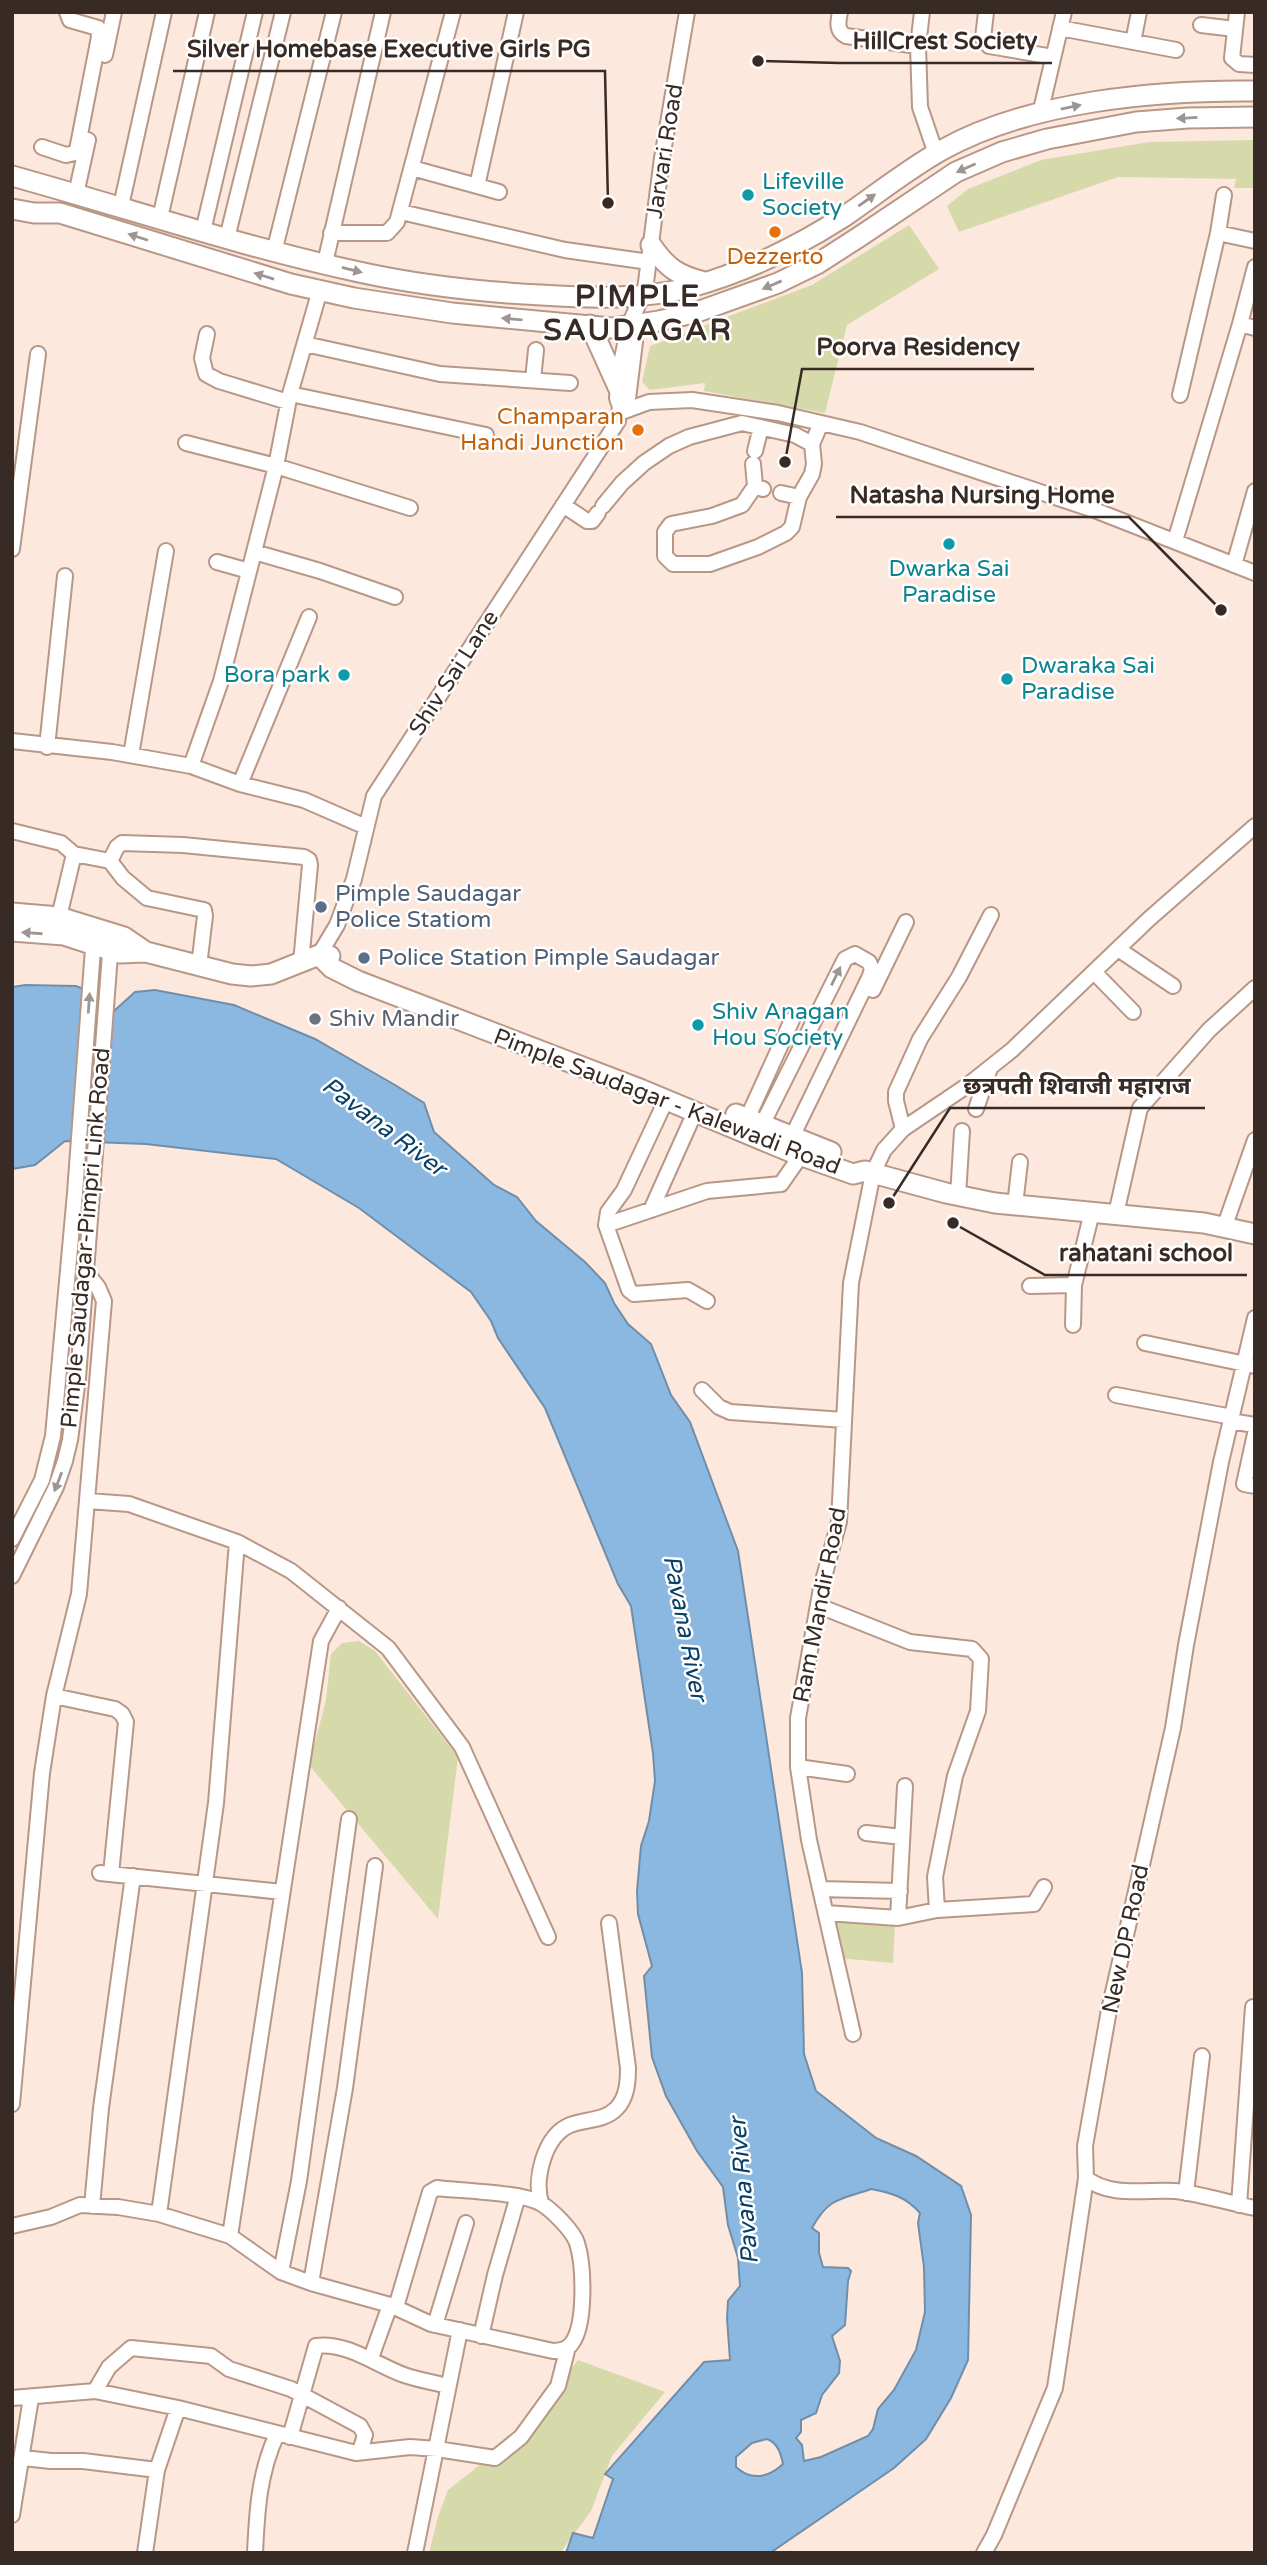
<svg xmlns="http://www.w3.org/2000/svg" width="1267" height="2565" font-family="'Varela Round','Noto Sans Devanagari',sans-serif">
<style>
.green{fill:#d6daab}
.water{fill:#8ab8e1;stroke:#718ea9;stroke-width:2;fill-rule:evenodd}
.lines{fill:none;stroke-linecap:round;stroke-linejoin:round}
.minor-casing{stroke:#b89787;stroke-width:18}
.major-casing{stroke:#b89787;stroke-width:23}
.minor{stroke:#fff;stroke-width:14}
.major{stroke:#fff;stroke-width:19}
.oneway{fill:#9c9592}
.culture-dot{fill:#0f9aa8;stroke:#fff;stroke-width:2.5}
.food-dot{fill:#e8710a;stroke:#fff;stroke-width:2.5}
.service-dot{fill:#5c6f8a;stroke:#fff;stroke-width:2.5}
.worship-dot{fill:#6b7280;stroke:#fff;stroke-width:2.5}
.labels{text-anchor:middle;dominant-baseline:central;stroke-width:5;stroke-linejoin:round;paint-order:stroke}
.street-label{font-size:23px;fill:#382b25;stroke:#fff}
.culture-label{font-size:23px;fill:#0d838f;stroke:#fff;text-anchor:start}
.food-label{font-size:23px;fill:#c56008;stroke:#fff}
.service-label{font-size:23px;fill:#4e5e75;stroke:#fff;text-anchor:start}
.worship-label{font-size:23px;fill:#5b616d;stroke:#fff;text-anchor:start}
.water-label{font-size:24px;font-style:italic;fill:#084067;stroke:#fff}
.district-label{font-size:30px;font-weight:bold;letter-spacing:2px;fill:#382b25;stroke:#fff}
.leader{fill:none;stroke:#382b25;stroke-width:2.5}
.callout-dot{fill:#382b25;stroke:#fff;stroke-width:2.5}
.callout-label{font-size:24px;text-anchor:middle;font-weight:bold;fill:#382b25;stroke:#fff;stroke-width:5;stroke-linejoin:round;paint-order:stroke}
</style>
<rect width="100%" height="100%" fill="#fde8dd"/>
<path class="green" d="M1255 140V188H1234L1236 179 1118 177 959 232 947 206 968 189 1041 160 1149 142Z
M909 225 939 269 847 325 825 413 704 391 705 383 650 390 642 382 650 346 812 285Z
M359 1641 375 1651 458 1757 438 1919 309 1765 326 1700 331 1654 342 1643Z
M828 1916 895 1921 893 1963 838 1958Z
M578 2360 665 2392 612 2456 591 2511 560 2553H429L438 2517 448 2490 524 2430Z"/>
<path class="water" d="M25 985 76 986 92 992 96 1002 114 1011 135 992 155 990 234 1005 315 1039 395 1085 424 1103 434 1132 494 1185 517 1197 536 1221 585 1262 605 1283 614 1303 628 1324 651 1344 671 1395 690 1422 738 1551 802 1973 804 2054 816 2091 876 2138 916 2156 961 2186 971 2215 968 2360 951 2398 926 2439 894 2468 770 2553H566L573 2533 593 2538 613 2479 605 2474 704 2362 730 2360 727 2318 728 2301 740 2286 738 2258 728 2225 723 2187 697 2151 666 2096 652 2057 644 1976 652 1966 638 1914 637 1891 641 1846 649 1821 655 1781 653 1753 631 1606 618 1584 545 1408 498 1338 491 1321 471 1292 359 1208 276 1159 146 1144 65 1141 35 1165 12 1169V987ZM871 2189C892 2193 906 2197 920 2213L918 2223 924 2267 925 2312 916 2350 894 2390 878 2409 873 2429 868 2436 821 2457 804 2461 802 2445 796 2438 801 2432V2420L816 2413 822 2395 839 2373 840 2361 832 2336 845 2325 848 2281 851 2271 848 2268 823 2267 819 2253V2233L812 2228C829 2197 840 2200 871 2189ZM767 2439C778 2443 781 2454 783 2464 768 2478 751 2481 736 2467V2457L752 2443Z"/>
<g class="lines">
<defs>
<path id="minor" d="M840 12C838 22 836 31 846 36L918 46
M922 12 918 46 920 107 936 154
M986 12 983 38 989 46 1053 57
M1237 12 1232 58 1239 64 1255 65
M1201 25 1235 29
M1060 28 1176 50
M1133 42 1139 12
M105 55 114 12
M1040 114 1064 12
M42 147 66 155 75 153 77 150 99 37 98 28 70 20 67 12
M412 168 499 192
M477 186 516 12
M76 194 88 140
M1224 195 1218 233 1255 241
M121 206 164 12
M401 212 565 250 649 262
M160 218 207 12
M203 231 255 12
M331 233H387L397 222 453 12
M227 238 283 12
M274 252 334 12
M325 263 383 12
M1240 324 1255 267
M207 334 202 358 206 374 219 381 288 402
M305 344 440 374 570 383
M533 380 536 350
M290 394 486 435
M1180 395 1218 233
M620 407 628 399 635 342
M619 413 649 402 692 400 778 413 860 432 1097 511 1255 573
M186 443 276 466 410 508
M755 451 761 427
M753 464 755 486
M763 489 755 486 742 505 712 516 671 524 665 532V556L673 564H710L758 547 786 533 792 527 799 497 812 474 814 464 812 444 821 423
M781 493 799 497
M563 505 587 521H592L598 513
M603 506 622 483 644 463 669 446 689 437 742 423 795 435 812 444
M1175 541 1240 324 1255 328
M12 549 38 354
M254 552 320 571 395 597
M217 562 249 571
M1234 565 1255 491
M12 741 112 752 191 766 240 784 304 800 366 827
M47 747 65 576
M131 755 166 551
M191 766 221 681 276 466 290 394 320 290
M240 784 309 617
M12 831 61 843 74 854 110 861 117 847 122 843 183 845 304 857 309 860 310 865 301 963
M110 861 123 878 147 898 204 910 205 916 199 966
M59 917 74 854
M1118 949 1173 986
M319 955 337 925 354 879 374 796 618 421 620 407 617 398 619 373 629 325 645 290 662 158 687 12
M1094 972 1133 1012
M873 990 906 922
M976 1109 990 1068
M747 1119 792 1020
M762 1125 845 959 855 954 869 962 872 969 870 976 792 1137
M903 1129 896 1101V1092L920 1039 959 977 991 915
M958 1196 962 1131
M1015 1205 1020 1162
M651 1210 695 1112
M1116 1214 1140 1108 1209 1030 1255 988
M606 1225 608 1212 624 1190 666 1100
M1224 1228 1255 1140
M1030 1286 1074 1285
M707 1301 688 1290 634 1294 629 1290 606 1225 707 1191 781 1184 806 1148
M1073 1325 1074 1285 1092 1212
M1145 1343 1255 1366
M702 1390 719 1407 730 1412 844 1420
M1116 1395 1232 1417
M1230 1421 1255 1425
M1255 1434 1244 1484 1255 1486
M88 1501 129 1504 237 1542 291 1571 388 1648 462 1747 548 1937
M12 1539 42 1480 53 1436 75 1193 94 935
M12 1576 56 1487 65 1461 70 1440 78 1378 111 941
M819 1606 910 1642 972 1649 981 1659 978 1711 955 1776 935 1877 937 1910
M54 1696 115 1709 122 1714 126 1722 111 1874
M798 1767 847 1774
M866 1833 902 1837
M100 1873 282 1892
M820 1889 900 1891
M826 1913 898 1918 937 1910 1034 1904 1044 1887
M898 1918 905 1786
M853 2034 809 1840 798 1767V1718L821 1588 839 1522 851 1283 873 1173 884 1150 903 1129 968 1085 1012 1050 1149 919 1255 826
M12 2104 42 1773 54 1696 79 1594 104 1301 98 1287 86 1272
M1086 2178C1110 2198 1147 2189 1175 2191 1202 2194 1229 2203 1255 2208
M1186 2193 1202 2056
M541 2203C534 2179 544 2136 570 2125 585 2119 604 2121 616 2109 627 2098 628 2082 628 2068L609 1923
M1239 2205 1253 2007
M92 2206 101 2108 133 1876
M159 2214 216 1803 237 1542
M12 2226 51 2217 80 2205 118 2207 159 2214 230 2236 281 2272 311 2283 390 2305 431 2324 553 2351C560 2351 568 2349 572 2343 586 2324 584 2265 577 2243 573 2231 553 2211 542 2204 523 2192 461 2191 437 2188L430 2192 396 2307
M230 2236 321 1641 339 1608
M281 2272 299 2181 349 1819
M311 2283 345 2088 375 1866
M435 2325 466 2223
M481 2336 495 2275 518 2196
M371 2358 390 2305
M95 2391 109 2367 131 2348 211 2356 229 2369 291 2389 360 2426 365 2435 361 2448 356 2453
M12 2398 95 2391 178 2408 356 2453 410 2447 437 2449 495 2458 521 2437 558 2386 568 2347
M290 2437 316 2346C348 2342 376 2365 404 2375 418 2380 433 2382 447 2386
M23 2458 51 2461H83L157 2470
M12 2515 31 2398
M145 2553 157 2470 178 2408
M255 2553C257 2510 259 2473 277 2434
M415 2553 460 2330
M984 2553 994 2535 1055 2388 1086 2178 1085 2146 1109 2010 1173 1728 1186 1645 1221 1462 1255 1318"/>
<path id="major" d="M12 176C128 208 242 247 359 272 418 285 481 292 541 295 591 298 642 300 691 287 745 272 797 247 845 216 877 194 908 169 942 150 1030 101 1156 90 1255 91
M12 209 34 213H60L291 284 354 298 452 313 612 328 659 321 697 312 778 283 817 264 859 237 956 172 1002 152 1047 139 1136 122 1188 118 1255 117
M651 245C667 268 677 275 704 282
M590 325 618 387
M12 913 59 917 124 937 146 952 232 974 251 976 271 974 319 955 330 956
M12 931 64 935 119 953 146 952
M319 955 332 968 358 981 640 1089 791 1152 853 1174 865 1171 946 1193 995 1203 1204 1223 1255 1234
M736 1114 831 1152"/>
</defs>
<use href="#minor" class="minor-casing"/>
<use href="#major" class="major-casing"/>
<use href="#minor" class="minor"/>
<use href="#major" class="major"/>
</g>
<defs><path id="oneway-solid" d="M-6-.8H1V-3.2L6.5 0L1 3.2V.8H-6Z" transform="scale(1.75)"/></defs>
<g class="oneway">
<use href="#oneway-solid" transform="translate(1071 107) rotate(-12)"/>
<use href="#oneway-solid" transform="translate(1187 118) rotate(177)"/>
<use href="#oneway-solid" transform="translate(966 168) rotate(156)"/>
<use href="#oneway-solid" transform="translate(867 200) rotate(-35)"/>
<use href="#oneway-solid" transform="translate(138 237) rotate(-162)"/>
<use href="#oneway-solid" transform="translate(352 270) rotate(14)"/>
<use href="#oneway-solid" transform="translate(264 276) rotate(-163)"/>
<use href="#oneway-solid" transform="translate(772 285) rotate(157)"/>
<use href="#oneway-solid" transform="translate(512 319) rotate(-175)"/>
<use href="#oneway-solid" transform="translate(32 933) rotate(-176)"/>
<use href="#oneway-solid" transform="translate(836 976) rotate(-64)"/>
<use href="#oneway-solid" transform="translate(89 1003) rotate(-86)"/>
<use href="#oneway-solid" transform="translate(58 1482) rotate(111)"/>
</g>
<g class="culture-dot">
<circle cx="748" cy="195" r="7"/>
<circle cx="949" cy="544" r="7"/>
<circle cx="344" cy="675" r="7"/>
<circle cx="1007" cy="679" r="7"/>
<circle cx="698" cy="1025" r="7"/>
</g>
<g class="food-dot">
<circle cx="775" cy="232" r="7"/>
<circle cx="638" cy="430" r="7"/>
</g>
<g class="service-dot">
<circle cx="321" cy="907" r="7"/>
<circle cx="364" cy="958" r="7"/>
</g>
<circle class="worship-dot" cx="315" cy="1019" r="7"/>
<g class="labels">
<g class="street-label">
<text transform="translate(665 151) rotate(-81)">Jarvari Road</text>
<text transform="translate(454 673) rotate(-57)">Shiv Sai Lane</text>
<text transform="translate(667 1102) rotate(21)">Pimple Saudagar - Kalewadi Road</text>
<text transform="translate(86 1238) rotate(-85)">Pimple Saudagar-Pimpri Link Road</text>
<text transform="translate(820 1605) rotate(-79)">Ram Mandir Road</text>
<text transform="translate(1126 1939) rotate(-78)">New DP Road</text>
</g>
<g class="culture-label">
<text x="762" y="182">Lifeville<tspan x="762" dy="26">Society</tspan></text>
<text x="949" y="569" text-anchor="middle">Dwarka Sai<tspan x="949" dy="26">Paradise</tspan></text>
<text x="1021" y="666">Dwaraka Sai<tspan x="1021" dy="26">Paradise</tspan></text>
<text x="330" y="675" text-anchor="end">Bora park</text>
<text x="712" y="1012">Shiv Anagan<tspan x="712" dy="26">Hou Society</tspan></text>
</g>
<g class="food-label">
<text x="775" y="257">Dezzerto</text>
<text x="624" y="417" text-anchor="end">Champaran<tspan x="624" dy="26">Handi Junction</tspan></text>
</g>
<g class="service-label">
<text x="335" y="894">Pimple Saudagar<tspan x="335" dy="26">Police Statiom</tspan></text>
<text x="378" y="958">Police Station Pimple Saudagar</text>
</g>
<g class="worship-label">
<text x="329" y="1019">Shiv Mandir</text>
</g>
<g class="water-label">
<text transform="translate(384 1127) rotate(37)">Pavana River</text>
<text transform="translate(685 1628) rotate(79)">Pavana River</text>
<text transform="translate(744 2191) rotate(-95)">Pavana River</text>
</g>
<g class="district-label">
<text x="638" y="296">PIMPLE<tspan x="638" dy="34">SAUDAGAR</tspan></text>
</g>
</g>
<path class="leader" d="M758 61L839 63H1052M608 203L605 71H173M785 462L802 369H1034M1221 610L1129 517H836M889 1203L950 1108H1205M953 1223L1045 1275H1247"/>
<g class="callout-dot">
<circle cx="758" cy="61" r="7"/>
<circle cx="608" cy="203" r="7"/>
<circle cx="785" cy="462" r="7"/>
<circle cx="1221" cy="610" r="7"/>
<circle cx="889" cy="1203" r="7"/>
<circle cx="953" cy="1223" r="7"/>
</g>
<g class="callout-label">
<text x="945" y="49">HillCrest Society</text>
<text x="389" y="57">Silver Homebase Executive Girls PG</text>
<text x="918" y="355">Poorva Residency</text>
<text x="982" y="503">Natasha Nursing Home</text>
<text x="1077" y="1094">छत्रपती शिवाजी महाराज</text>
<text x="1146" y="1261">rahatani school</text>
</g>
<rect width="1267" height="2565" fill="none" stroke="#382b25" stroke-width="28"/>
</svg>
